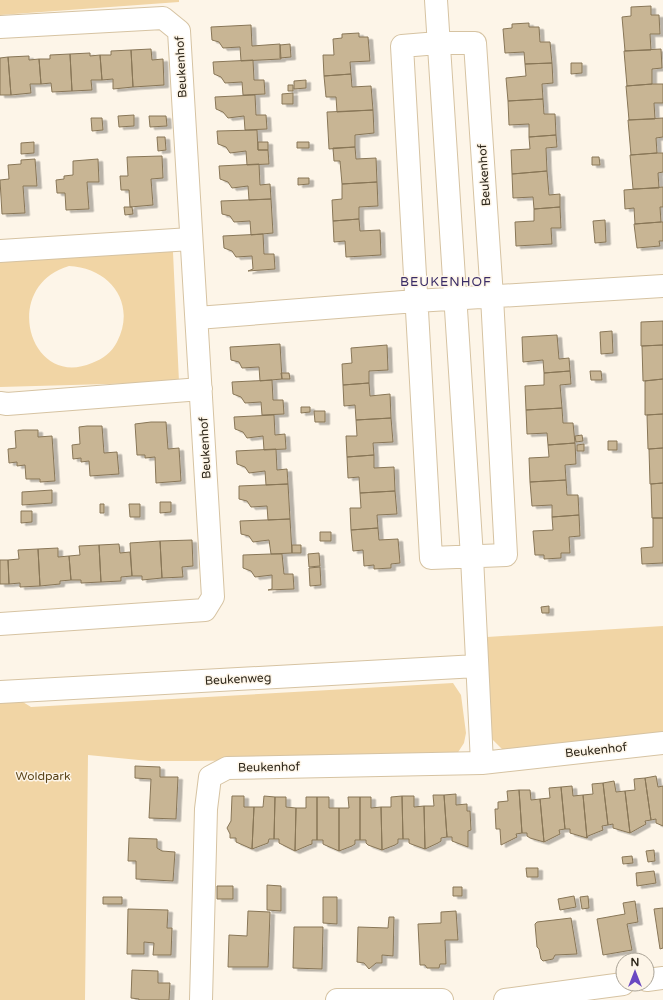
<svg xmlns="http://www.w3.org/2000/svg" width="663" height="1000" font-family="'Varela Round',sans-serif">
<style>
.green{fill:#f1d5a5;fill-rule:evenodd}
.building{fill:#c8b594;stroke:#887657;filter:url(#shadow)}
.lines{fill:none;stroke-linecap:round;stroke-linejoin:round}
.minor-casing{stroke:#d6c3a2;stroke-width:24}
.minor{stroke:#fff;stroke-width:22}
.labels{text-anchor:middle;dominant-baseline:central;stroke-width:3;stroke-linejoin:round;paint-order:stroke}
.street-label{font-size:12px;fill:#2e271a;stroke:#fdf5e8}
.park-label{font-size:12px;fill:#5a4419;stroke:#fdf5e8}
.neighbourhood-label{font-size:13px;letter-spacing:1px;fill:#392b66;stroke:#fdf5e8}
</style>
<defs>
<filter id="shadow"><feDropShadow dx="4.5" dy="2.5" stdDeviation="0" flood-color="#0004"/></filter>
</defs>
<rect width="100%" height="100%" fill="#fdf5e8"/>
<path class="green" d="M0 0H179V2L0 15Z
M164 246 173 252 179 382 0 387V255ZM69 266C110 268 137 303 117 342 112 352 103 359 92 363 29 390 0 286 69 266Z
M663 626V737L507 754 492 739 487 637Z
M453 683 461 695 466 733 464 743 455 757 196 761H149L88 755 85 1000H0V688L31 707Z"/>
<path class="building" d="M651 6V15H659L660 34H650L651 50 625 51 622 17 631 16V7Z
M529 23V27H539L540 42H550L552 63 525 64 524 52 505 53 503 29 512 28V24Z
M251 25 252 46 280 44 281 59 241 61 240 47 223 48 219 42 212 40 211 27Z
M359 33V37H368L370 61 350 62 351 74 324 76 323 55H334L333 39 342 38V34Z
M290 44 291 57 280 58V45Z
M151 49 152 60 163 59 164 85 133 87 131 50Z
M661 49 662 68 652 69V84L627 86 624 51Z
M131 50 133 87 113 89V79L102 80 100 55H111V51Z
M90 53V56L100 55 102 80H91L92 90 72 91 70 54Z
M70 54 72 91 52 92 51 83 41 84 39 59H50V55Z
M29 56V60L39 59 41 84H30L31 93 11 95 8 57Z
M8 57 11 95H0V58Z
M253 60 254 80H264L265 94 243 95 242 82 225 83 221 77 214 74 213 62Z
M552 63 553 83 542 84 543 99 508 101 506 78 526 76 525 64Z
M571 63H582V73L571 74Z
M351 74 352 87 371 86 373 110 337 112 336 97H326L324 76Z
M306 80V88L294 89V81Z
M652 84H663V103H654L655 119 629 120 626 86Z
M288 85H293V91H288Z
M293 93V104H282V94Z
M255 95 256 115H266L267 129 245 130 244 116 228 118 223 112 216 109 215 97Z
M543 99 544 114H555L556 135 529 137V124L509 125 508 101Z
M373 110 374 133 355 135V147L329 149 327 112Z
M134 115V126L119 127 118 116Z
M149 116H166L167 126 150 127Z
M91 118H102L103 130 92 131Z
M663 118V137L656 138 657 153 631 155 628 120Z
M257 130 258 150H268L269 164 247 165 246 151 230 153 226 147 218 144 217 131Z
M556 135 557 147 546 148 547 171 512 174 511 150 530 149 529 137Z
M157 137H165L166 150 158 151Z
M34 142V153L21 154V143Z
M258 142H268V150H258Z
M297 142H309V148H297Z
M355 147 356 159 376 158 377 182 342 184 340 161H334L333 148Z
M657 153H663V172L658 173 659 188 633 189 630 155Z
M162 156 163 178 151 179 153 205 130 207 129 190H121L120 176H128L127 157Z
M592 157H599L600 165H592Z
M35 159 37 186H23L25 213 2 214 0 180 9 179 8 165 21 164V160Z
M98 159 99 182H87L89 209 66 210 65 193H57L56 180 64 179V176L73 175V161Z
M259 164 260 185 270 184 271 199 249 200 248 186 232 188 228 182 220 179 219 166Z
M547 171 549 195 560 194V207L534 209 533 197 513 198 512 174Z
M298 178H309V184L298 185Z
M377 182 378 206 359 207V219L333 221 332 200 342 199V184Z
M663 187V207H660L661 222 635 224 634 208 625 209 624 190Z
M271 199 273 233 251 235 250 221 234 222 230 216 222 214 221 201Z
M124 207H132L133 214 125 215Z
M560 207 561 228H551L552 244 516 246 515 222 534 221V209Z
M359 219 360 231 380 230 381 255 346 257 345 241 334 242 333 221Z
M605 220 606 242 595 243 593 221Z
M661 222H663V241H659L660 246 637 248 634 224Z
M263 234 264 254H274L275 269 248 271 253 269 252 256 236 257 232 251 224 248 223 236Z
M663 321V345L641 346V322Z
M612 331 613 353 601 354 600 332Z
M557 335 559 359 569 358 570 371 544 373 543 360 523 362 522 337Z
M280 344 282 379 260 381 259 367 242 368 239 362 231 360 230 347Z
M387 345 388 370 369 371V383L343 385 342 364 352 363 351 348Z
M663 345V379L643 381 642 346Z
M570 371 571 384 560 385 562 408 526 410 525 386 544 385V373Z
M590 371H601L602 380H591Z
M281 373H289L290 379H282Z
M663 379V414L645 415V381Z
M272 380 273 400H283L284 414 262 415 261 402 245 403 241 397 233 394 232 382Z
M369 383 370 396 390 394 391 418 356 420 355 405 344 406 343 385Z
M301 407H310V412L301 413Z
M562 408 563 423H573L575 443 548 445 547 433 527 434 526 410Z
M314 411H325V422H315Z
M663 414V448L648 449 647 415Z
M274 415 275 435 285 434 286 449 264 450 263 436 247 438 243 432 235 429 234 417Z
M391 418 393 442 373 443 374 455 347 457 346 436H357L356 420Z
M151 422H166L168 449 179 448 181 481 156 483 155 457 145 458V455H137L135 424Z
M87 426H102L104 453 117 452 119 474 90 476 89 461 81 462V458L73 459 72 445 80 444 79 427Z
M23 430H38V437L52 436 55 481 40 482V479H26L25 465 17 466V462L9 463 8 449 16 448 15 431Z
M582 435 583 441 576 442 575 436Z
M608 441H617V450H608Z
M575 443 576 464 565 465 566 480 530 482 529 458 549 457 548 445Z
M584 444V451H577V445Z
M663 448V483L650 484 649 449Z
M276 449 277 470 287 469 288 484 266 485 265 471 249 473 245 467 237 464 236 451Z
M374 455V468L394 467 395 491 360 493 359 477 348 478 347 457Z
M566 480 567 495H578L579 515 552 517V505L532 506 530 482Z
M663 483V518H652L651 484Z
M288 484 290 519 268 520 267 506 251 507 247 501 239 499V486Z
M52 490V503L22 505V492Z
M395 491 397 514 377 515 378 528 351 530 350 508H361L360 493Z
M160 502H171V512L160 513Z
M100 504H104V513H100Z
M129 504H140V517H130Z
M21 511H32V522L21 523Z
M579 515 580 536 569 537 570 553H561V558L544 559V555H535L533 531 553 530 552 517Z
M653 518H663V563L642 564 641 548 653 547Z
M290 519 292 553 271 554 269 540 253 542 249 536 241 534 240 521Z
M378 528 379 540 398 539 400 563 391 564V568L374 569V565L364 566 363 550 353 551 351 530Z
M320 532H331V541H320Z
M192 540 193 566 182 567 183 577 162 578 160 541Z
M160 541 162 578 142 580V576H132L130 543Z
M119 544 120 553 130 552 132 576 121 577V581L101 582 99 545Z
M99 545 101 582 81 583V580H71L69 556 80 555 79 546Z
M292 545H301V553H292Z
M58 548V557L69 556 71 580 60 581V584L40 586 38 549Z
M38 549 40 586 20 587V583L9 584 8 560 19 559 18 550Z
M319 553 320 566 309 567 308 554Z
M271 554H282L284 574H293L294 589 268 590 272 589V575L255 577 251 571 243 568V555Z
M0 560H8L9 584H0Z
M320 567 321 585 310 586 309 568Z
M549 606V613H542L541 607Z
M135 766 160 767V777H178L176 819 149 818 151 779 135 778Z
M656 776 658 787 663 786V826L656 823V819L651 820 645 778Z
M645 778 651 820 645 821 646 824 630 833 625 791 635 790 634 779Z
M614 781 616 792 625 791 630 833 613 828V824L608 825 603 783Z
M603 783 608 825 602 826 603 830 588 836 587 838 583 795 593 794 592 784Z
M572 786 573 796 583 795 587 838 570 833V829H565L561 787Z
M561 787 565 829 559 830 560 834 544 842 540 799 550 798 549 788Z
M519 790H530L531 800 540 799 544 842 530 838 527 836V833H522Z
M519 790 522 833 516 834 517 837 501 845 500 829H496L495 809H498V802L508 801 507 791Z
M456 794V805L467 804V811H470L471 830 468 831V847L452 841V837H447L444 795Z
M433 795H444L447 837 441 838V841L438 843 425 849 424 806H434Z
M232 796H244V807H254L252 849 236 842V838H230V834L227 828 231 821Z
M264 796 275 797 274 839H269L268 843 252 849 254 807H263Z
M402 796H414V807L424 806 425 849 411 844 409 843V839H403Z
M402 796 403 839H398V843L395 845 382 850 381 807H391V797Z
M275 797H286V807L296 808 295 851 279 843V839H274Z
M306 797H317V840H312V844L309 845 295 851 296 808H306Z
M317 797H329V808H339V851L325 845 323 844V840H317Z
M348 797H360V840H355V844L352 846 339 851V808H349Z
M360 797H371V808L381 807 382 850 368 845 366 843V840H360Z
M129 838 157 839V848L162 851 175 852 173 881 136 879V861H128Z
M654 850 655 861 648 862 646 851Z
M632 856 633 863 623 864 622 857Z
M526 868H538V877H527Z
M654 871 656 883 637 886 636 873Z
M267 885 281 886V911L267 910Z
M217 886H233V899H217Z
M453 887H462V896H453Z
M574 896 576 907 560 910 558 899Z
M588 896 589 908 582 909 580 897Z
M103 897H122V904H103Z
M323 897H337V924L323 923Z
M635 901 638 922 627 924 632 950 603 955 597 919 625 914 623 903Z
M663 908V948L660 949 654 909Z
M128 909 168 910 167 928H172L171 955H153L154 943 144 942V954H127Z
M248 911 270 912 268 967H228L229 935 247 936Z
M456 911 458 940H445L446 964H440L439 968H427L425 965H420L418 924 441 923V912Z
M389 917H394L393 956 382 955V963H376L369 969 364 963 357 962 358 927 388 928Z
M571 918 577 954 555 955 553 959 543 961 541 959 539 949 537 947 535 924 537 922Z
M294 927H323L322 969 293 968Z
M132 970 158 971V983H170L169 1000H139V999L131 998Z"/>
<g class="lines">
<defs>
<path id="minor" d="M436 0 472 557 482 763
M0 27 163 18 179 31 213 597 205 610 0 624
M438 43H475L492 297 506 555 431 558 402 46Z
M0 251 191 239
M197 318 416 301 663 286
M0 403 7 404 201 389
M0 692 477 666
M647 980 663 978
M201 1000 206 809 210 777 227 768 482 763 663 743
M337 1000H442
M505 1000 623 984"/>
</defs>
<use href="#minor" class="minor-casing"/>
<use href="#minor" class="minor"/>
</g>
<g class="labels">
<g class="street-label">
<text transform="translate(181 67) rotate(-93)">Beukenhof</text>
<text transform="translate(484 175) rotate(-94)">Beukenhof</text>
<text transform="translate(205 448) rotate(-93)">Beukenhof</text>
<text transform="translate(238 679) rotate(-3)">Beukenweg</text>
<text transform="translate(596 750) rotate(-6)">Beukenhof</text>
<text transform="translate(269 767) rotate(-1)">Beukenhof</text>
</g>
<g class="park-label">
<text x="43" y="776">Woldpark</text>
</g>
<g class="neighbourhood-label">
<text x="446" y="282">BEUKENHOF</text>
</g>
</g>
<g transform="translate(635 972)"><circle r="19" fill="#fdf5e8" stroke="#aaa396"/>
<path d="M0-3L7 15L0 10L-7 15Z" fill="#6a49c2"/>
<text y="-6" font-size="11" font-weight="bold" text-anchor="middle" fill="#2e271a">N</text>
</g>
</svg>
